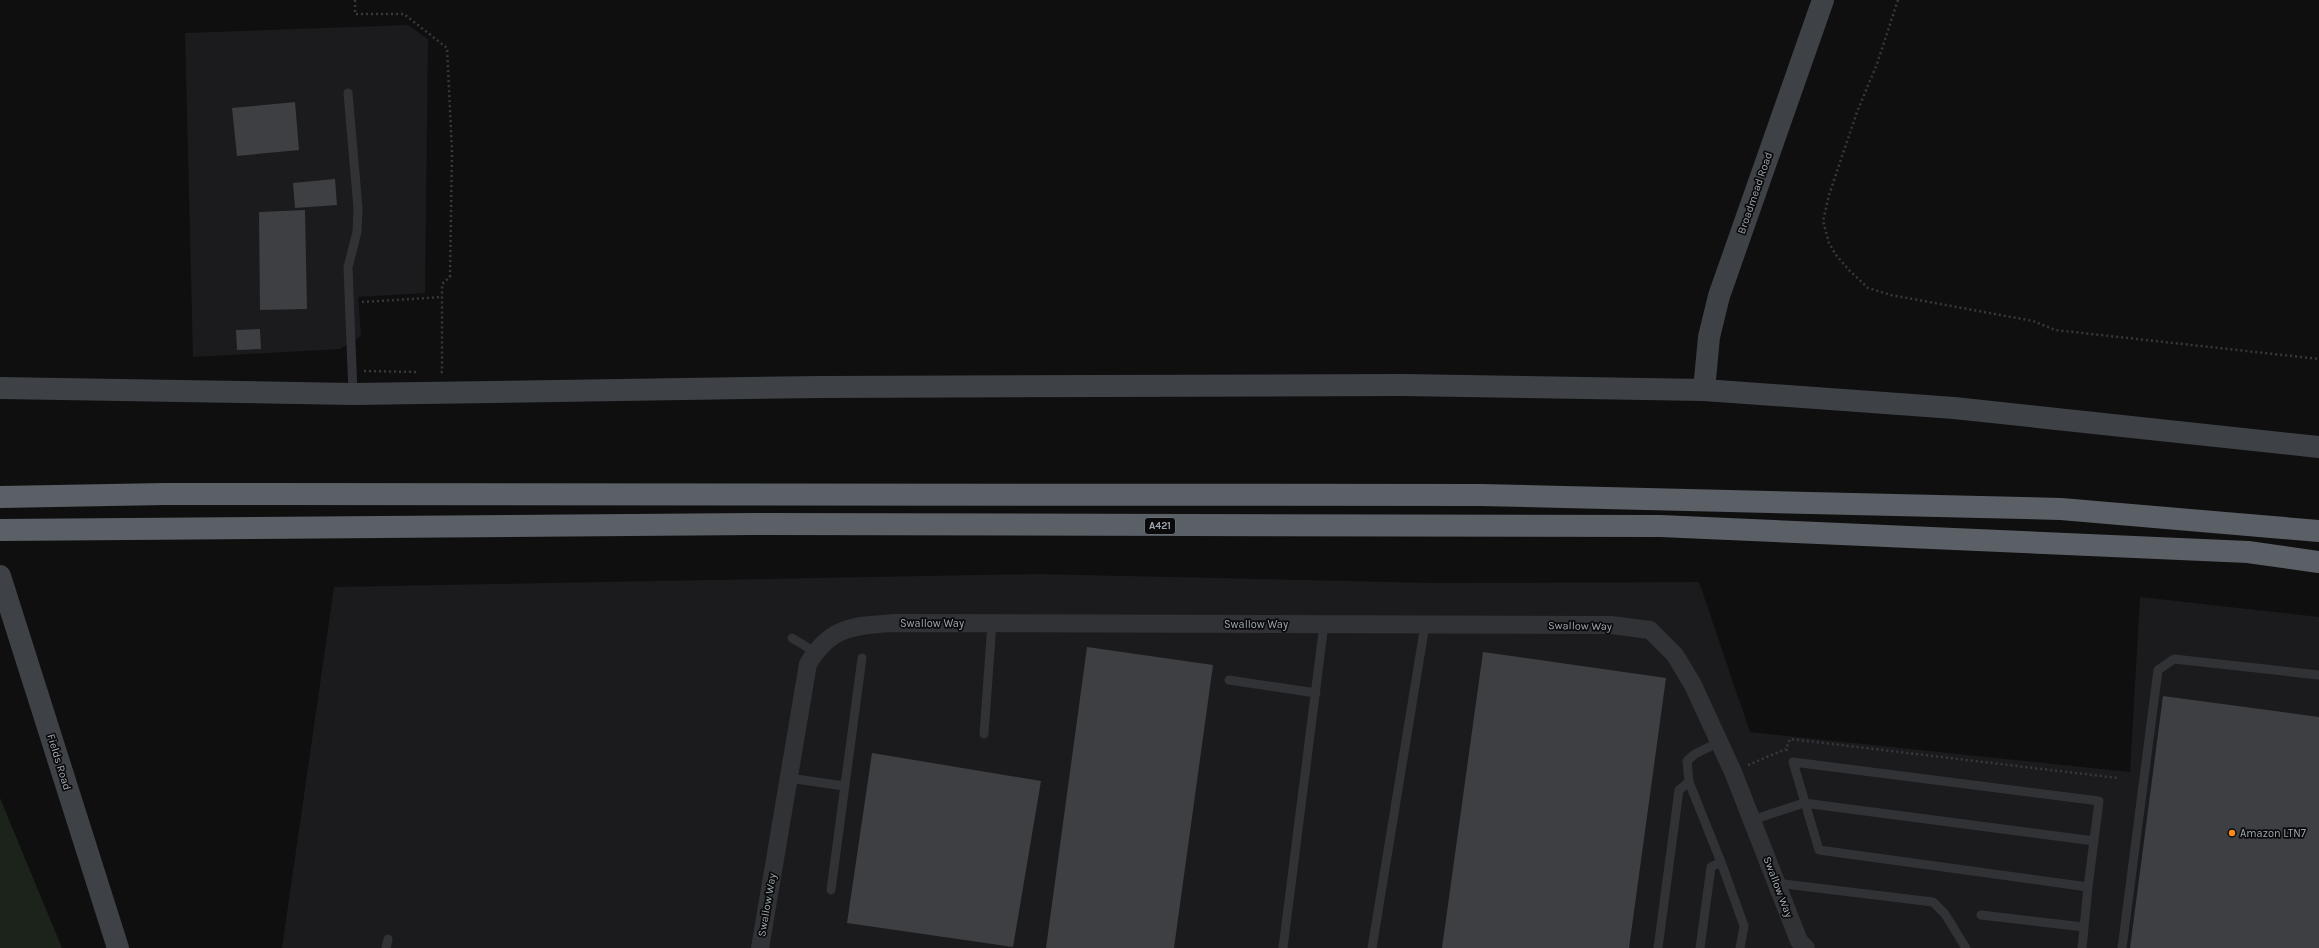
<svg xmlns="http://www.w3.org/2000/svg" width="2319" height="948" font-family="Karla,sans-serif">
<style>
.built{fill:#1b1b1d}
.green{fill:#1b231b}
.building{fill:#3e3f43}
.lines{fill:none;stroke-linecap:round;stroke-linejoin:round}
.path{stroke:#36393d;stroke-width:2.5;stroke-dasharray:2 3;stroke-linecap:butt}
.lane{stroke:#303236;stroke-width:9}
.street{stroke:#303236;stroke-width:18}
.secondary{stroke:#3e4146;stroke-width:22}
.highway{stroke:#5b6067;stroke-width:22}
.poi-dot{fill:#fd891a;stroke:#0a0a0b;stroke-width:1.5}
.labels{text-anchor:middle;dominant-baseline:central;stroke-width:3.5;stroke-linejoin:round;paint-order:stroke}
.shield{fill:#0a0a0b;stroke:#727980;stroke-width:1}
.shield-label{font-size:10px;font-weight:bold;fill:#9fa8b2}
.street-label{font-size:11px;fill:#9fa8b2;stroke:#0a0a0b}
.poi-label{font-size:11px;fill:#9fa8b2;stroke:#0a0a0b;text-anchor:start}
</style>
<rect width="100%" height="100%" fill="#0f0f10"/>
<path class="built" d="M408 25 428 39 425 293 358 297 361 336 340 349 193 357 185 33Z
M1037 574 1433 583 1699 582 1750 732 2130 772 2140 597 2319 617V948H282L334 587Z"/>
<path class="green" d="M0 798 62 948H0Z"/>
<path class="building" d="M295 102 299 150 237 156 232 108Z
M335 179 337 205 295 208 293 183Z
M305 210 307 309 260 310 259 212Z
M260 329 261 349 237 350 236 330Z
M1087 647 1213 665 1174 948H1046Z
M1483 652 1666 678 1629 948H1442Z
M2163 696 2319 717V948H2130Z
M872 753 1041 781 1013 947 847 923Z"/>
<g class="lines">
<path class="path" d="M355 0V14H404L447 48 452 151 450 277 442 284V372H440
M1898 0 1877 64 1857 112 1829 195 1823 221 1829 243 1836 255 1849 270 1868 288 1891 295 2033 321 2055 330 2319 359
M362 302 442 297
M364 371 419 372
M1787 751 1786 749 1790 739 2118 778
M1748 765 1786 749"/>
<path class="lane" d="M348 93 358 208 357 232 348 267 353 394
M792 638 815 652
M1229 680 1316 693
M984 734 992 623
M1719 742 1695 754 1687 761 1689 782 1721 862 1744 926 1740 948
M1793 762 2099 801 2088 887 1819 850Z
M789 778 844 786
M1752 820 1804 803 2094 841
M1776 883 1933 902 1945 914 1966 948
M831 890 862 658
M1981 915 2084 927
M386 948 388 939
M1283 948 1324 624
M1372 948 1425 625
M1658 948 1679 790 1689 782
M1700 948 1711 867 1721 862
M2082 948 2088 887
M2122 948 2158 670 2174 659 2319 675"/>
<path class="street" d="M760 948 808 664C830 626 854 626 894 623L1611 625 1650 630 1675 655 1693 685 1733 772 1799 941 1806 948"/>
<path class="secondary" d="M0 388 353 394 820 387 1402 385 1704 390 1954 408 2319 447
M1704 390 1709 337 1719 296 1823 0
M0 576 118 948"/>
<path class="highway" d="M0 497 165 494 1480 495 2061 509 2319 531
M0 530 754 524 1660 526 2248 552 2319 562"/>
</g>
<circle class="poi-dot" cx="2232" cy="833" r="4"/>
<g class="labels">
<rect class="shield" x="1145" y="518" width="30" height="16" rx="3"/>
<g class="shield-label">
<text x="1160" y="526">A421</text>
</g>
<g class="street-label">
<text transform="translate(1755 193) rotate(-71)">Broadmead Road</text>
<text x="932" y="623">Swallow Way</text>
<text x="1256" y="624">Swallow Way</text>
<text transform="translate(1580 626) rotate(1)">Swallow Way</text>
<text transform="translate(59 762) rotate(73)">Fields Road</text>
<text transform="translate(1778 887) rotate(69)">Swallow Way</text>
<text transform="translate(767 905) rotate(-80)">Swallow Way</text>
</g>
<g class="poi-label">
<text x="2240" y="833">Amazon LTN7</text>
</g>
</g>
</svg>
